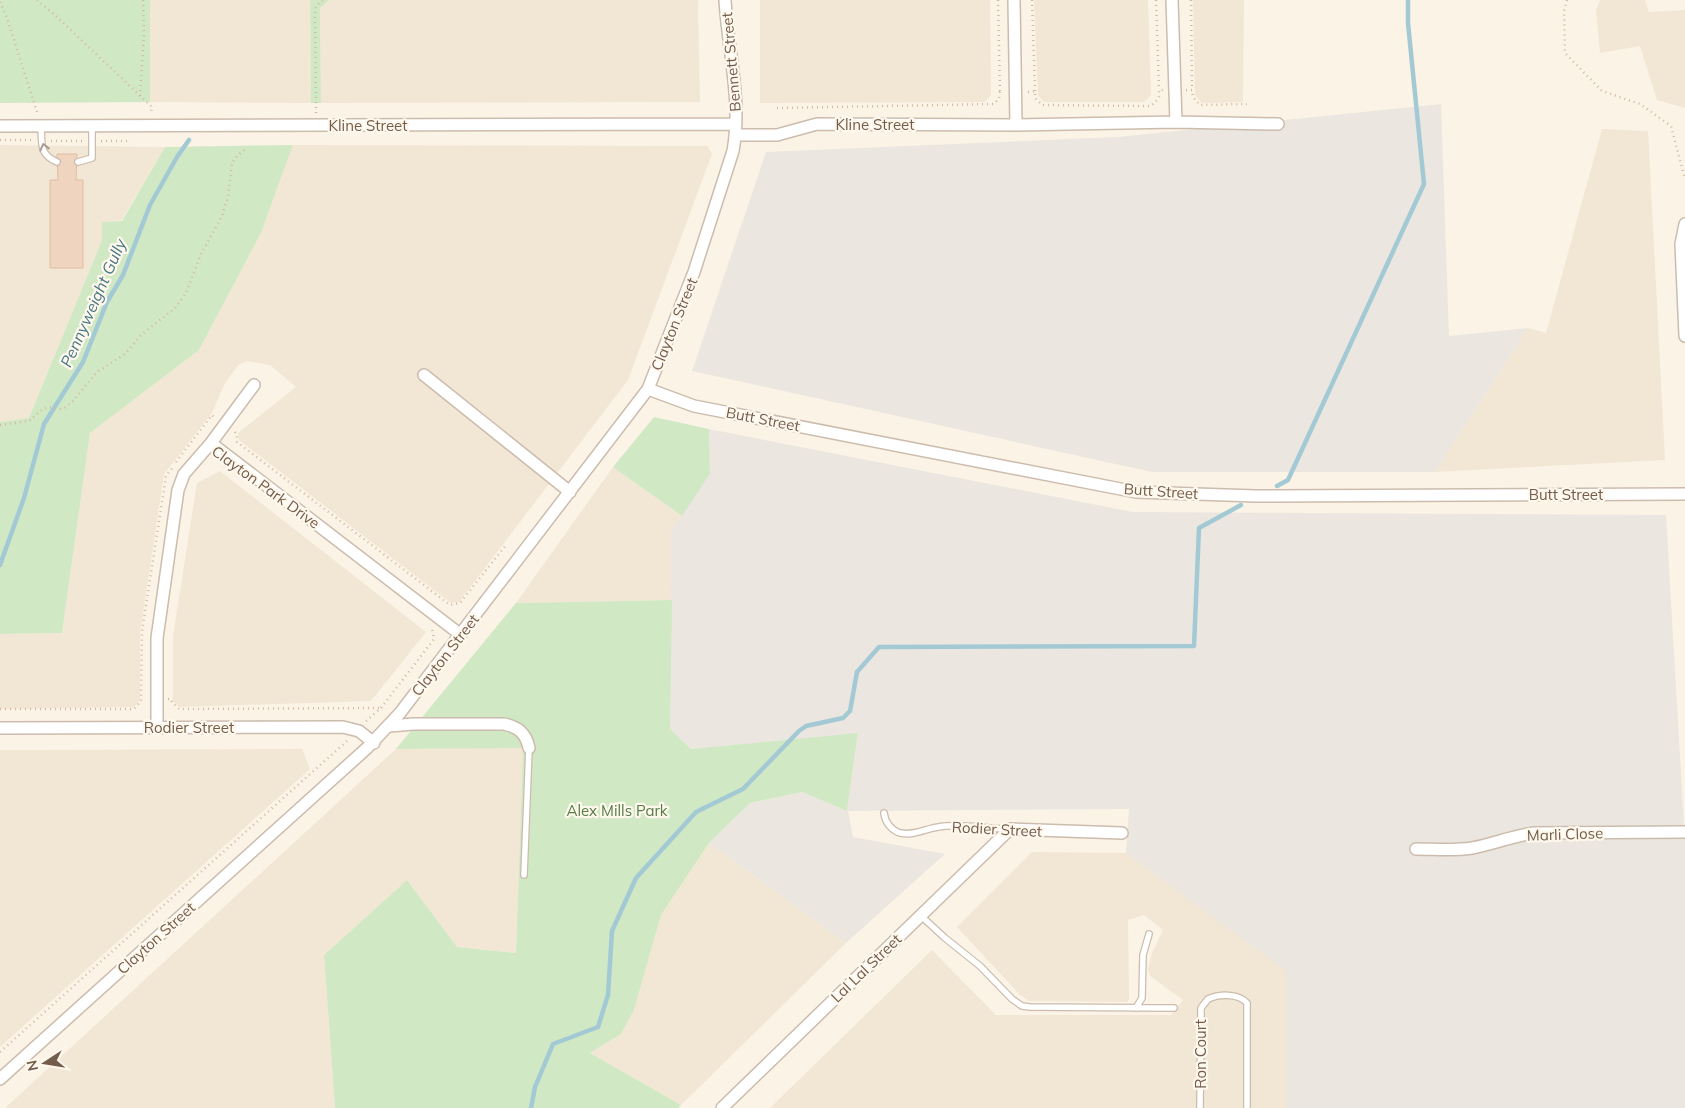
<svg xmlns="http://www.w3.org/2000/svg" width="1685" height="1108" font-family="Mulish,sans-serif">
<style>
.residential{fill:#f2e6d5}
.industrial{fill:#ebe6e0}
.green{fill:#d1e8c5}
.lines{fill:none;stroke-linecap:round;stroke-linejoin:round}
.stream{stroke:#a3cad4;stroke-width:4.5}
.building{fill:#efd5c0;stroke:#e0bda1}
.service-casing{stroke:#ccbcad;stroke-width:8}
.minor-casing{stroke:#ccbcad;stroke-width:14}
.path{stroke:#d3b9a3;stroke-width:2.5;stroke-dasharray:1 4;stroke-linecap:butt}
.service{stroke:#fff;stroke-width:5.5}
.minor{stroke:#fff;stroke-width:11}
.oneway{stroke:#ab9d94}
.labels{text-anchor:middle;dominant-baseline:central;stroke-width:4.5;stroke-linejoin:round;paint-order:stroke}
.street-label{font-size:15px;fill:#735c4c;stroke:#fef8ec}
.park-label{font-size:15px;fill:#547d48;stroke:#fef8ec}
.water-label{font-size:16px;font-style:italic;fill:#477785;stroke:#fef8ec}
</style>
<rect width="100%" height="100%" fill="#fbf4e6"/>
<path class="residential" d="M150 0H310L311 103 150 102Z
M329 0H698L700 102 321 103 320 8Z
M760 0H990L991 95 985 102 760 103Z
M1034 0H1148L1151 95 1144 102H1044L1038 95Z
M1193 0H1244L1243 102 1202 103 1195 95Z
M1600 0H1645L1649 12 1685 10V108L1657 100 1640 46 1600 53 1596 10Z
M1602 129 1648 131 1665 460 1435 472 1528 328 1546 333Z
M0 145 165 147 121 221 102 222V240L29 418 0 422Z
M293 145 707 146 712 154 628 380 459 602 451 603 239 440 238 433 296 387 270 365 247 361 238 365 225 383 212 413 164 474 140 633V700L134 707 0 709V634L62 633 90 433 199 350 261 233Z
M613 467 682 516 671 531 672 600 516 603Z
M220 471 426 632 371 701 179 707 173 701V636L197 483Z
M523 747 516 953 457 947 407 880 324 955 335 1108H5L396 749Z
M302 749 310 769 0 1047V750Z
M709 843 846 943 681 1105 590 1053 621 1034 634 1010 661 915Z
M1032 852 1126 853 1286 970V1108H770L932 950 996 1015H1171L1183 1000 1150 976 1148 969 1152 953 1163 930 1144 915 1128 920 1129 999 1127 1002 1029 1001 1020 995 957 927Z"/>
<path class="industrial" d="M1441 104 1449 336 1528 328 1435 472H1152L692 371 766 152 1117 137Z
M709 429 1133 512 1666 515 1685 841V1108H1286V971L1126 853 1129 809 848 811 853 837 945 854 846 943 709 843 750 803 802 792 847 811 858 734 691 749 670 729 671 531 710 474Z"/>
<path class="green" d="M0 0H150V102L0 103Z
M310 0H329L320 8 321 103H311Z
M293 145 261 233 199 350 90 433 62 633 0 634V422L29 418 102 240V222L122 221 165 147Z
M654 417 709 429 710 474 682 516 613 467Z
M672 600 670 729 691 749 858 733 847 811 802 792 750 803 709 843 661 915 634 1010 621 1034 590 1053 681 1105 678 1108H335L324 955 407 880 457 947 516 953 523 748 396 749 516 603Z"/>
<g class="lines">
<path class="stream" d="M1277 486 1288 480 1424 184 1408 23V0
M0 565 24 498 44 424 83 362 107 302 123 275 150 205 177 157 189 140
M531 1108 535 1087 553 1044 598 1027 608 995 612 931 636 878 696 812 743 789 799 731 806 726 843 718 850 711 857 672 879 647 1194 646 1199 528 1241 505"/>
</g>
<path class="building" d="M57 154H77L76 180H83V268H50V180H58Z"/>
<g class="lines">
<defs>
<path id="service" d="M41 126C42 144 39 154 57 162
M78 162 92 158V126
M884 813C885 822 891 830 900 833 913 836 925 829 938 827 960 823 985 829 1007 829
M524 875 529 748
M920 915 945 938 980 966 1012 999 1022 1006 1030 1007 1174 1008
M1136 1008 1142 998 1143 955 1149 934
M1200 1108 1201 1008 1208 999C1219 994 1238 993 1247 1003V1108"/>
<path id="minor" d="M1014 0 1016 125
M1172 0 1176 122
M0 126 736 124
M735 135H777L817 124 1016 125 1176 122 1278 124
M1685 224 1681 244 1685 336
M424 375 570 492
M648 389 694 406 1136 492 1256 496 1685 494
M211 443 254 385
M390 726 413 724H504C518 727 526 733 529 748
M157 727V638L178 490 184 474 211 443 461 635
M0 728 343 727 359 731 374 743
M1416 849C1435 849 1453 851 1472 848 1493 844 1512 836 1534 833L1685 832
M0 1079 367 748 400 713 648 389 694 272 733 151C742 101 728 50 725 0
M722 1108 1010 829 1122 833"/>
</defs>
<use href="#service" class="service-casing"/>
<use href="#minor" class="minor-casing"/>
<path class="path" d="M37 0 55 15 152 107 151 113
M998 0 1000 92
M1032 0 1035 91
M1156 0 1159 90
M1191 0 1192 90
M1567 0 1564 11 1565 53 1602 91 1640 104 1671 126 1685 179
M0 2 7 18 38 115
M1186 90H1192L1193 97 1200 105 1247 104
M1028 92 1035 91V98L1042 105 1151 106 1159 98V90H1163
M140 96 144 35 143 0
M777 108 993 104 999 99 1000 92H1003
M316 113 315 10 317 5 323 0
M0 140H33
M51 141H83
M101 141H127L126 137
M0 425 29 421 43 409 49 407 60 409 66 407 73 401 97 372 125 354 141 335 175 308 186 293 201 254 222 216 228 197 232 163 238 155 247 148
M235 432 237 435V442L450 605 460 603 506 545
M176 462 212 415 214 417
M168 699H171L172 702 179 709 380 708
M0 709H134L141 701 142 631 166 476 173 467
M366 721 381 708 434 639 432 628
M0 1052 347 741"/>
<use href="#service" class="service"/>
<use href="#minor" class="minor"/>
</g>
<defs><path id="oneway-chevron" d="M-2-3.5L2.5 0L-2 3.5" fill="none" stroke-width="1.6" stroke-linecap="round" stroke-linejoin="round" transform="scale(1.25)"/></defs>
<use class="oneway" href="#oneway-chevron" transform="translate(44 147) rotate(-104)"/>
<g class="labels">
<g class="street-label">
<text transform="translate(731 62) rotate(-95)">Bennett Street</text>
<text x="875" y="124">Kline Street</text>
<text x="368" y="125">Kline Street</text>
<text transform="translate(674 324) rotate(-68)">Clayton Street</text>
<text transform="translate(763 419) rotate(11)">Butt Street</text>
<text transform="translate(266 487) rotate(36)">Clayton Park Drive</text>
<text transform="translate(1161 491) rotate(4)">Butt Street</text>
<text x="1566" y="494">Butt Street</text>
<text transform="translate(445 655) rotate(-52)">Clayton Street</text>
<text x="189" y="727">Rodier Street</text>
<text transform="translate(997 829) rotate(3)">Rodier Street</text>
<text transform="translate(1565 834) rotate(-2)">Marli Close</text>
<text transform="translate(156 938) rotate(-42)">Clayton Street</text>
<text transform="translate(866 968) rotate(-44)">Lal Lal Street</text>
<text transform="translate(1200 1054) rotate(-90)">Ron Court</text>
</g>
<g class="park-label">
<text x="617" y="810">Alex Mills Park</text>
</g>
<g class="water-label">
<text transform="translate(93 303) rotate(-66)">Pennyweight Gully</text>
</g>
</g>
<g transform="translate(45 1063) rotate(258)" stroke="#fef8ec" stroke-width="4" paint-order="stroke">
<path d="M0-4L9 19L0 12L-9 19Z" fill="#735c4c"/>
<text y="-8" font-size="14" font-weight="bold" text-anchor="middle" fill="#735c4c">N</text>
</g>
</svg>
